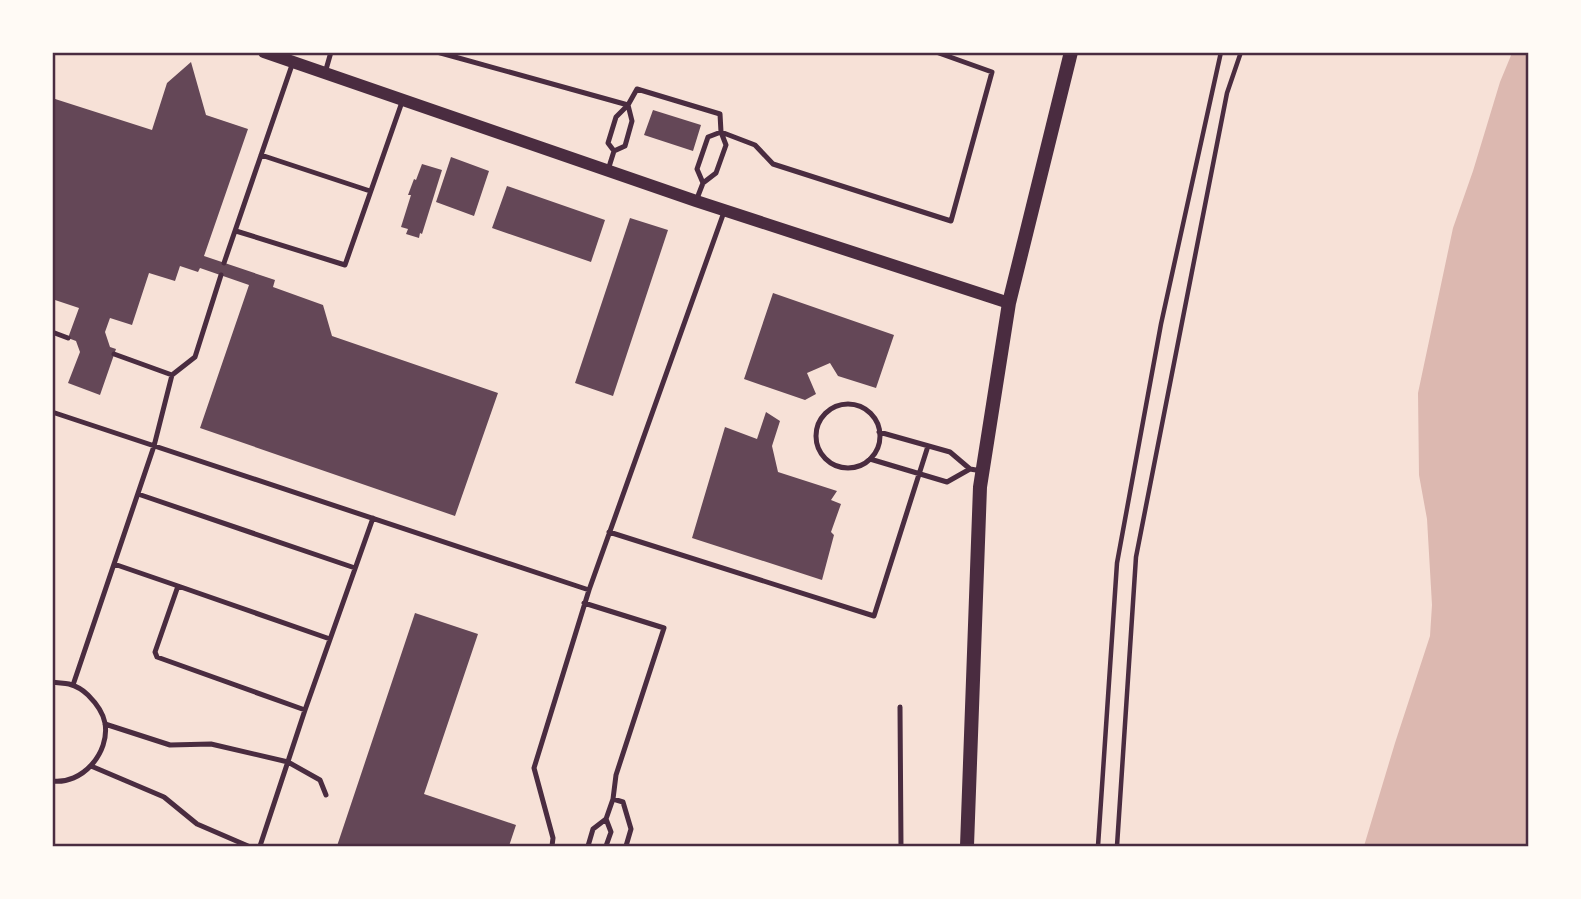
<svg xmlns="http://www.w3.org/2000/svg" width="1581" height="899" font-family="Overpass,sans-serif">
<style>
.water{fill:#dcb8b0}
.building{fill:#644757}
.lines{fill:none;stroke-linecap:round;stroke-linejoin:round}
.path{stroke:#4a2c40;stroke-width:4.5}
.service{stroke:#4a2c40;stroke-width:5}
.tertiary{stroke:#4a2c40;stroke-width:12}
.secondary{stroke:#4a2c40;stroke-width:14}
.neatline{fill:none;stroke:#4a2c40;stroke-width:2.5}
</style>
<rect width="100%" height="100%" fill="#f7e1d7"/>
<path class="water" d="M1512 53H1528V846H1364L1395 743 1430 636 1432 605 1427 519 1419 475 1418 393 1453 228 1473 171 1500 82Z"/>
<path class="building" d="M191 62 206 115 248 129 204 256 275 280 273 287 323 305 332 336 498 393 455 516 200 428 249 285 200 268 198 272 180 266 175 281 149 273 132 325 110 318 105 332 110 347 116 349 100 395 68 383 80 352 76 341 68 338 79 308 52 299V98L152 130 167 83Z
M653 110 701 125 693 151 644 135Z
M451 157 489 171 474 216 436 202Z
M422 164 442 170 422 234 420 233 419 238 406 234 408 229 401 227 411 195H408L414 179 416 180Z
M507 186 605 220 591 262 492 228Z
M630 218 668 230 613 396 575 383Z
M773 293 894 335 876 388 838 376 830 363 807 373 816 394 805 400 744 379Z
M766 412 780 421 772 446 778 472 837 491 831 500 841 504 831 532 834 535 822 580 692 538 725 427 757 439Z
M415 613 478 634 424 794 516 825 509 846H337Z"/>
<g class="lines">
<path class="path" d="M1098 846 1117 563 1161 324 1221 52
M1117 846 1136 557 1227 93 1241 52"/>
<path class="service" d="M437 52 628 105
M325 73 331 52
M614 151 608 143 616 117 628 105 637 89 720 114 721 132 726 145 716 173 703 183 696 201
M261 155 370 191
M608 170 614 151 625 146 632 121 628 105
M703 183 697 169 708 137 721 132 755 145 773 164 951 221 992 72 936 52
M236 231 345 265 402 102
M224 263 293 62
M52 332 68 338
M114 354 172 375
M816 436a32 32 0 1 1 64 0a32 32 0 1 1-64 0Z
M52 412 589 590
M879 432 950 452 970 469 982 471
M870 459 947 482 970 469
M138 494 355 568
M609 532 874 616 928 446
M114 564 178 586 155 652 157 657 305 710
M178 586 330 639
M584 603 664 628 616 775 613 799 606 819 593 829 588 846
M52 682C58 683 64 683 69 684 76 686 83 690 88 695 96 703 103 712 105 723 110 753 82 785 52 781
M73 685 154 446 172 375 195 357 221 275
M900 707 901 846
M105 724 170 745 211 744 288 762 320 780 326 795
M91 766 164 797 197 824 248 846
M613 799 623 802 631 829 626 846
M606 819 611 832 606 846
M260 846 305 710 373 518
M552 846 553 838 534 768 589 590 724 212"/>
<path class="tertiary" d="M264 52 696 201 1009 303"/>
<path class="secondary" d="M967 846 980 487 1009 303 1071 52"/>
</g>
<rect width="1581" height="899" fill="none" stroke="#fffaf5" stroke-width="108"/>
<rect x="54" y="54" width="1473" height="791" class="neatline"/>
</svg>
